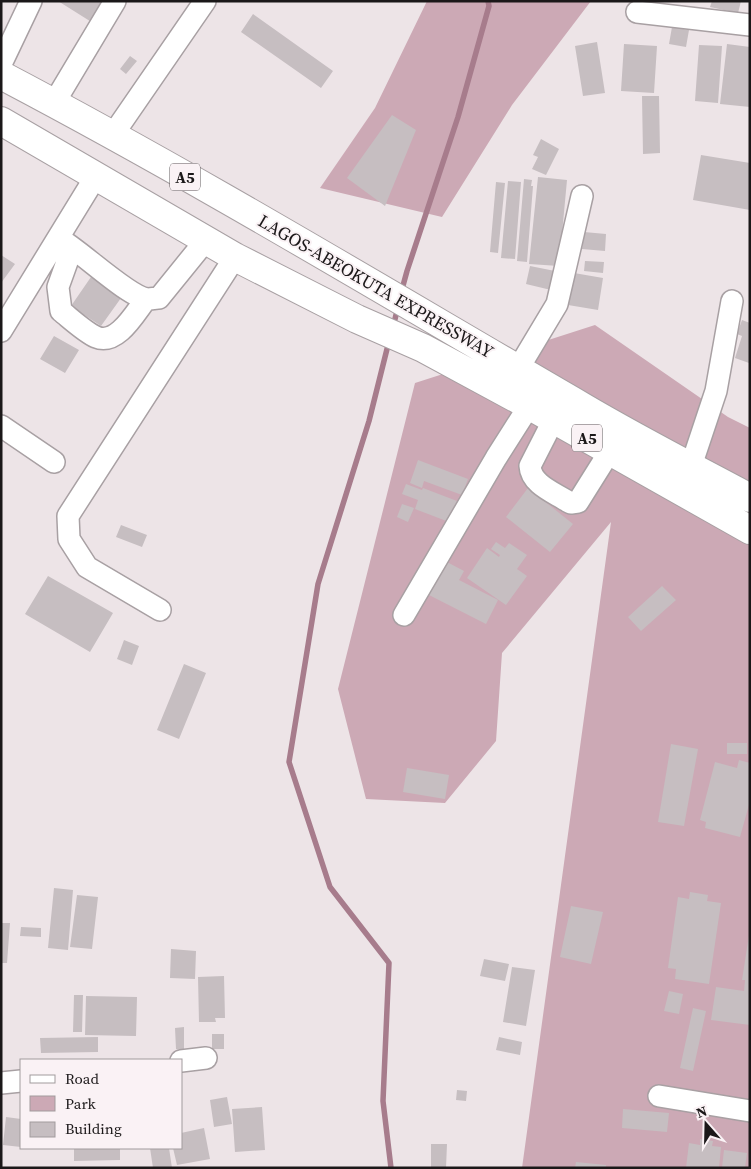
<svg xmlns="http://www.w3.org/2000/svg" width="751" height="1169" font-family="'Source Serif 4',serif">
<style>
.green{fill:#cca9b5}
.lines{fill:none;stroke-linecap:round;stroke-linejoin:round}
.stream{stroke:#a77c8c;stroke-width:5.5}
.building{fill:#c6bec1}
.minor-casing{stroke:#a8a0a3;stroke-width:24}
.highway-casing{stroke:#a8a0a3;stroke-width:30}
.minor{stroke:#fff;stroke-width:21}
.highway{stroke:#fff;stroke-width:28}
.labels{text-anchor:middle;dominant-baseline:central;stroke-width:4;stroke-linejoin:round;paint-order:stroke}
.shield{fill:#faf2f5;stroke:#5e595b;stroke-width:1}
.shield-label{font-size:16px;font-weight:bold;fill:#1b1819}
.street-label{font-size:18px;fill:#1b1819;stroke:#faf2f5}
</style>
<rect width="100%" height="100%" fill="#ede4e7"/>
<path class="green" d="M427 1H591L512 105 442 217 320 188 375 108Z
M595 325 728 417 750 428V1168H522L611 522 502 653 496 741 445 803 366 799 338 689 415 383Z"/>
<g class="lines">
<path class="stream" d="M401 293 407 271 458 117 489 6 488 1
M393 327 398 307
M389 341 369 421 318 584 289 762 330 887 389 963 383 1101 391 1168"/>
</g>
<path class="building" d="M58 1H100L104 4 93 23Z
M712 1H741L738 13 710 7Z
M253 14 333 71 321 88 241 32Z
M672 27 689 30 686 47 669 44Z
M597 42 605 93 583 96 575 46Z
M624 44 657 46 654 93 621 91Z
M727 44 750 47V107L720 104Z
M699 45 722 46 718 103 695 101Z
M130 56 137 61 126 74 120 69Z
M642 96H659L660 153 643 154Z
M392 115 416 130 385 206 347 178Z
M541 139 559 149 546 175 532 169 538 157 533 155Z
M701 155 750 163V210L693 200Z
M538 177 567 180 559 266 529 264Z
M524 179 532 180 531 186H533L527 262 517 261Z
M508 181 521 182 515 259 501 258Z
M496 182 505 183 498 253 490 252Z
M584 232 606 234 605 251 582 249Z
M1 255 15 264 1 283Z
M585 261 604 262 603 273 584 271Z
M530 266 555 271 551 290 526 284Z
M574 273 603 278 598 310 568 305Z
M91 277 121 298 101 326 71 306Z
M742 320 750 323 749 363 735 358 742 336 737 334Z
M54 336 79 350 65 373 40 359Z
M418 460 468 479 462 495 424 481 422 488 410 483Z
M406 484 422 490 423 488 457 501 449 522 415 509 418 500 402 494Z
M528 488 573 524 550 552 506 517Z
M402 504 414 508 408 522 397 517Z
M121 525 147 535 142 547 116 537Z
M496 542 505 548 509 543 527 555 517 569 527 576 506 605 467 578 487 548 499 557 500 555 491 549Z
M445 561 464 571 459 580 498 600 486 624 427 594Z
M48 576 113 613 90 652 25 614Z
M662 586 676 600 641 631 628 617Z
M124 640 139 646 132 665 117 659Z
M184 664 206 673 179 739 157 730Z
M727 743H747V754H727Z
M671 744 698 749 684 826 658 822Z
M739 760 750 763V801L740 837 705 828 706 822 700 820 715 762 737 768Z
M407 768 449 775 445 799 403 792Z
M54 888 73 890 68 950 48 948Z
M690 892 708 895 707 901 721 903 709 984 675 979 676 969 668 968 678 897 689 899Z
M77 895 98 897 92 949 70 947Z
M571 906 603 912 591 964 560 957Z
M1 923H10L7 963H1Z
M21 927 41 928V937L20 936Z
M749 935 750 1025 711 1020 716 987 744 991 745 980H742Z
M171 949 196 951 195 979 170 978Z
M484 959 509 964 505 981 480 976Z
M512 967 535 970 526 1026 503 1022Z
M224 976 225 1018H215L216 1022H199L198 977Z
M669 991 683 994 679 1014 664 1011Z
M74 995H83L82 1032H73Z
M86 996 137 997 136 1036 85 1035Z
M693 1008 706 1011 693 1071 680 1068Z
M184 1027V1049H176L175 1028Z
M212 1034H224V1049H212Z
M98 1037V1052L41 1053 40 1038Z
M499 1037 522 1042 520 1055 496 1050Z
M457 1090 467 1091 466 1101 456 1100Z
M227 1097 232 1124 214 1127 210 1100Z
M262 1107 265 1150 235 1152 232 1109Z
M623 1109 669 1113 667 1132 622 1128Z
M6 1117 21 1119V1147L3 1145Z
M204 1128 210 1159 177 1165 173 1148H181V1133Z
M700 1139 713 1141 712 1146 721 1147 719 1168H686L689 1143 700 1145Z
M431 1144H447L446 1168H431Z
M74 1148H120V1160L74 1161Z
M150 1148H169L172 1168H153Z
M724 1150 747 1153 745 1168H722Z
M576 1162 606 1165V1168H575Z"/>
<g class="lines">
<defs>
<path id="minor" d="M637 12 750 25
M1 64 31 1
M54 103 115 1
M112 136 205 1
M58 238C79 249 129 298 148 299 151 299 156 298 159 298L206 240
M72 248 58 287 61 311C71 319 85 332 96 337 117 346 135 313 146 299
M1 331 96 176
M518 369 557 304 582 196
M554 419 530 466C531 484 553 492 567 501L571 503 578 502 610 451
M1 426 54 462
M691 466 716 391 732 301
M160 610 87 567 69 539 68 516 235 257
M404 615 496 458 529 406
M181 1061 206 1058
M1 1083 21 1081
M659 1096 750 1111"/>
<path id="highway" d="M1 75C199 179 390 295 583 407 637 439 694 468 750 498
M1 121 235 257 357 319 423 348 523 402 750 530"/>
</defs>
<use href="#minor" class="minor-casing"/>
<use href="#highway" class="highway-casing"/>
<use href="#minor" class="minor"/>
<use href="#highway" class="highway"/>
</g>
<g class="labels">
<g class="shield">
<rect x="170" y="163.5" width="30" height="27" rx="4"/>
<rect x="572" y="424.5" width="30" height="27" rx="4"/>
</g>
<g class="shield-label">
<text x="185" y="177">A5</text>
<text x="587" y="438">A5</text>
</g>
<g class="street-label">
<text transform="translate(376 286) rotate(30)">LAGOS-ABEOKUTA EXPRESSWAY</text>
</g>
</g>
<rect width="751" height="1169" fill="none" stroke="#1b1819" stroke-width="5"/>
<rect x="20" y="1059" width="162" height="90" fill="#faf2f5" stroke="#a19b9d"/>
<rect x="30" y="1075" width="25" height="8" fill="#ffffff" stroke="#a19b9d"/>
<text x="65" y="1084" font-size="15" fill="#1b1819">Road</text>
<rect x="30" y="1096" width="25" height="15" fill="#cca9b5" stroke="#a19b9d"/>
<text x="65" y="1109" font-size="15" fill="#1b1819">Park</text>
<rect x="30" y="1122" width="25" height="15" fill="#c6bec1" stroke="#a19b9d"/>
<text x="65" y="1134" font-size="15" fill="#1b1819">Building</text>
<g transform="translate(706 1124) rotate(340)" stroke="#faf2f5" stroke-width="4" paint-order="stroke">
<path d="M0-4L9 19L0 12L-9 19Z" fill="#1b1819"/>
<text y="-8" font-size="14" font-weight="bold" text-anchor="middle" fill="#1b1819">N</text>
</g>
</svg>
